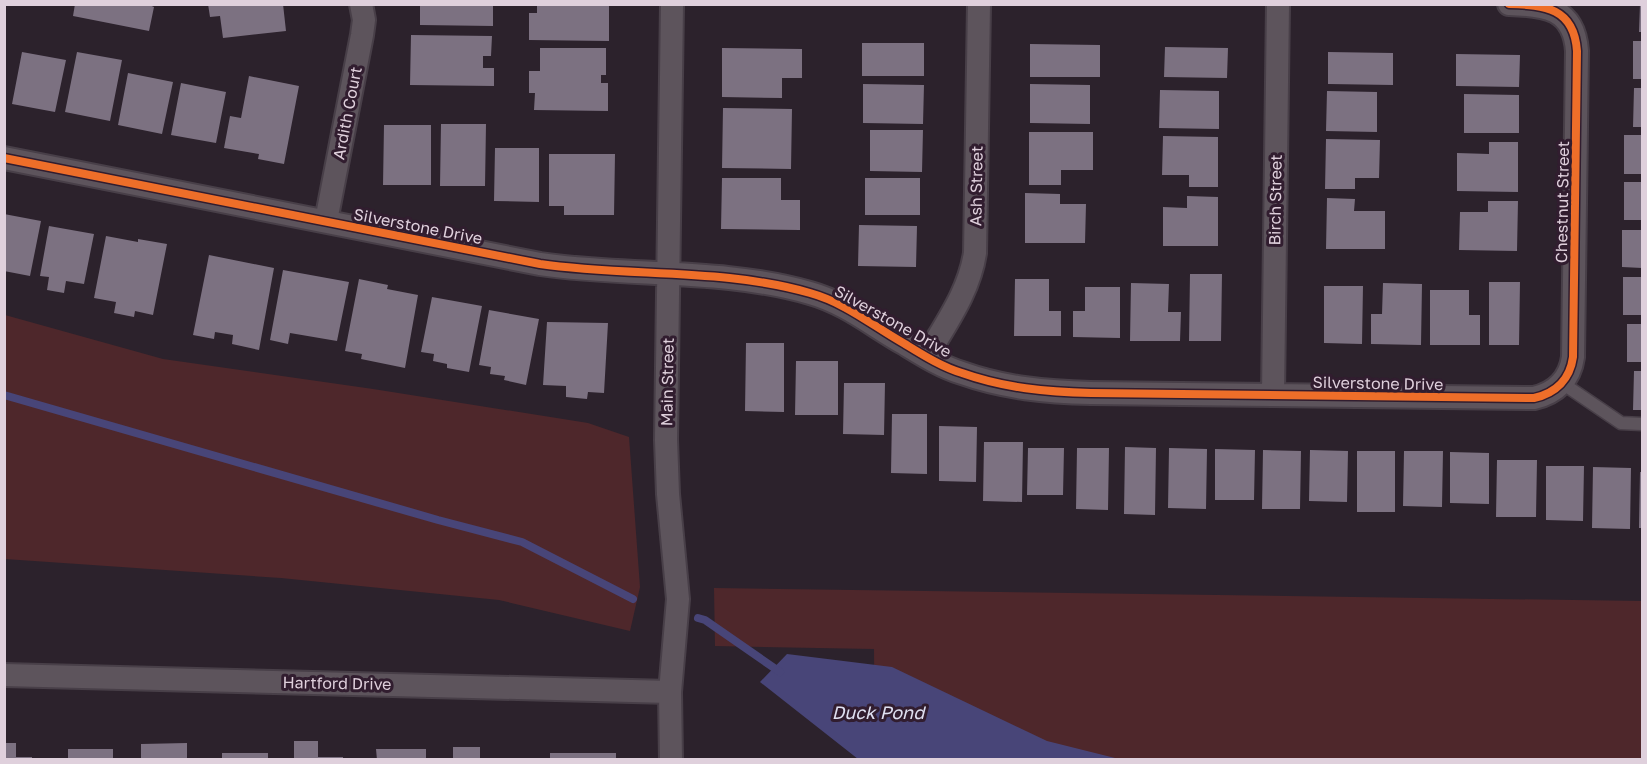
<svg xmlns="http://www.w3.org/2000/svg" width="1647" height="764" font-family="'Golos Text',sans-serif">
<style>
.green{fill:#4e272b}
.water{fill:#484578}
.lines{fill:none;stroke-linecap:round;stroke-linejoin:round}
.stream{stroke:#484578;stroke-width:8}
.building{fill:#7c7181}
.service-casing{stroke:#483f48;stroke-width:15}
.minor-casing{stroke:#483f48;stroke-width:26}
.service{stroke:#5d545c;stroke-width:12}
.minor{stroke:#5d545c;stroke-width:22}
.cycleway-casing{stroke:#311d2f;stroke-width:11}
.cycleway{stroke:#ee6e29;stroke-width:8}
.labels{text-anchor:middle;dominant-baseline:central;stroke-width:6;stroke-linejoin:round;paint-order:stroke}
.street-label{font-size:16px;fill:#dfd0dc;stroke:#311d2f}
.water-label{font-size:18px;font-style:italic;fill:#dfe0f1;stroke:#311d2f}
</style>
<rect width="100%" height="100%" fill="#2c222c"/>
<path class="green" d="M5 315 163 359 373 389 588 423 629 437 640 587 630 631 499 600 281 578 5 559Z
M714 588 1642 601V759H875L874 649 715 646Z"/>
<path class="water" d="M787 654 892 667 1047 741 1119 759H858L760 682Z"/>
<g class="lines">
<path class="stream" d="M4 395 438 520 522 542 633 599
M698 618 705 620 780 672"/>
</g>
<path class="building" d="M75 4H147L154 7 149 31 73 16Z
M208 4H283L286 31 223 38 220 16 210 17Z
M420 4H493V26L420 25Z
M537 4H609V41L529 40V13H537Z
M1640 4H1642V32H1639Z
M411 35 492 36 491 56H483V68H494V86L410 85Z
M1633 41H1642V79H1633Z
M862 43H924V76H862Z
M1030 44 1100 45V77H1030Z
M1165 47 1228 48 1227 78 1164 77Z
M540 48H606V75H601V83H608V111L534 110 535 93H529V71H540Z
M722 48 802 49V78H782V98L722 97Z
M22 52 66 60 55 112 12 104Z
M77 52 122 60 110 121 65 112Z
M1328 52 1393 53V85L1328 84Z
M1456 54 1520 55 1519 87 1456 86Z
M128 73 173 82 162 134 118 125Z
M249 76 299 86 284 164 258 159 259 154 224 148 230 116 241 118Z
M181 83 226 92 216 143 171 135Z
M863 84 924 85 923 124 863 123Z
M1030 84 1090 85V124L1030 123Z
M1634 88H1642V127H1633Z
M1160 90 1219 91V129L1159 128Z
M1327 91 1377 92V132L1326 131Z
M1464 94 1519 95V133H1464Z
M723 108 792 109 791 169 722 168Z
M441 124H486L485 186H440Z
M384 125H431V185H383Z
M870 130H923L922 172 870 171Z
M1029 132H1093V170H1061V185H1029Z
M1624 135H1642V174H1624Z
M1163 136 1218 137V187H1189V175H1162Z
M1326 139 1380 140 1379 178H1355V189H1325Z
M1489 142H1518V192L1457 191V153L1489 154Z
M495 148H539V202L494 201Z
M549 154H615L614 215H564V206H549Z
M722 178H781V200H800V230L721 229Z
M865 178H920V215H865Z
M1624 182H1642V220H1624Z
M1025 193 1060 194V204H1086L1085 243H1025Z
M1187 196 1218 197V246H1163V207L1187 208Z
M1327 198 1355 199 1354 211H1385V249H1326Z
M1488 201H1518L1517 251 1459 250 1460 212H1488Z
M4 214 41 221 30 276 4 271Z
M859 225 917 226 916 267 858 266Z
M49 226 94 234 84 284 66 281 64 293 47 290 49 277 40 276Z
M1622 230H1642V268L1622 267Z
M106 236 138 242V239L167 244 153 315 135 311 134 317 114 313 116 302 94 298Z
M209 255 274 268 259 350 232 344 233 335 215 332 214 339 193 335Z
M283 270 349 282 337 341 290 333 288 344 270 340Z
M1190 274H1222L1221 341H1189Z
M1623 277H1642V315H1623Z
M359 279 388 285 387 289 418 295 405 368 361 359 362 354 345 351Z
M1015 279H1049V311H1061V336H1014Z
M1489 282H1520L1519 345H1489Z
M1131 283 1169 284 1168 312H1181L1180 341H1130Z
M1383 283 1422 284 1421 345 1371 344V314H1382Z
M1324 286H1363L1362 344 1324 343Z
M1085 287H1120V338L1073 337V311H1085Z
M1430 290H1469V315H1480V345H1430Z
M432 297 482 306 469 372 447 368V364L433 361 434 354 421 352Z
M489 310 539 319 526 385 504 380 505 376 490 374 491 367 479 365Z
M547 322 608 323 604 393 588 392 587 399 566 397V386L543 385Z
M1627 324H1642V362H1627Z
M746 343H784V412L745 411Z
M796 361H838V415H795Z
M1634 371H1642V410H1633Z
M844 383H885L884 435 843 434Z
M892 414H927V474L891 473Z
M939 426 977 427 976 482 939 481Z
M984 442H1023L1022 502 983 501Z
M1125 447 1156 448 1155 515 1124 514Z
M1028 448H1064L1063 495H1027Z
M1077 448H1109L1108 510 1076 509Z
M1169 448 1207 449 1206 509 1168 508Z
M1215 449 1255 450 1254 500H1215Z
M1263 450 1301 451 1300 509H1262Z
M1310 450 1348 451 1347 502 1309 501Z
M1357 451H1395V512H1357Z
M1404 451H1443L1442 507 1403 506Z
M1450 452 1489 453V504L1450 503Z
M1497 460H1537L1536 517H1496Z
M1546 466H1584L1583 521 1546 520Z
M1593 467 1631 468 1630 529 1592 528Z
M1640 472H1642V528H1639Z
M294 741H318V757H343V760H294Z
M4 743H16V757H32V760H4Z
M187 743V760H141V744Z
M453 747H480V760H453Z
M68 749H113V760H68Z
M376 749H426V760H377Z
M222 753H268V760H222Z
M550 753H616V760H550Z"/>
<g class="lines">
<defs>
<path id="service" d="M1562 383 1621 423 1642 424"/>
<path id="minor" d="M4 158 540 264C628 277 724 268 810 293 846 303 873 326 905 344 923 355 942 367 962 373 1004 388 1047 392 1091 393L1534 398C1556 393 1570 379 1573 357L1577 51C1574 8 1545 5 1509 4
M326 221 362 35 364 20 361 4
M927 356C946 323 969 292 975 253L979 4
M1273 395 1278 4
M4 675 670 692
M671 760 670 692 678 599 668 494 666 440 672 4"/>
</defs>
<use href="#service" class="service-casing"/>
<use href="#minor" class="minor-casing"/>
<use href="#service" class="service"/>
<use href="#minor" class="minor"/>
<defs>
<path id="cycleway" d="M4 158 540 264C628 277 724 268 810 293 846 303 873 326 905 344 923 355 942 367 962 373 1004 388 1047 392 1091 393L1534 398C1556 393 1570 379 1573 357L1577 51C1574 8 1545 5 1509 4"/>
</defs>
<use href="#cycleway" class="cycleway-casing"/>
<use href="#cycleway" class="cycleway"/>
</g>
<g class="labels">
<g class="street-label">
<text transform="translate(347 113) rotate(-79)">Ardith Court</text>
<text transform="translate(976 186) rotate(-89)">Ash Street</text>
<text transform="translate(1275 200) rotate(-89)">Birch Street</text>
<text transform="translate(1562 202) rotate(-89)">Chestnut Street</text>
<text transform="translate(418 226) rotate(11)">Silverstone Drive</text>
<text transform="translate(893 321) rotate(29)">Silverstone Drive</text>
<text transform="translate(667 382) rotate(-89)">Main Street</text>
<text transform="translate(1378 383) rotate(1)">Silverstone Drive</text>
<text transform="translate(337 683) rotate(1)">Hartford Drive</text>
</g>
<g class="water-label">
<text x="878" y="712">Duck Pond</text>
</g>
</g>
<rect width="1647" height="764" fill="none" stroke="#dfd0dc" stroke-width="12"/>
</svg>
